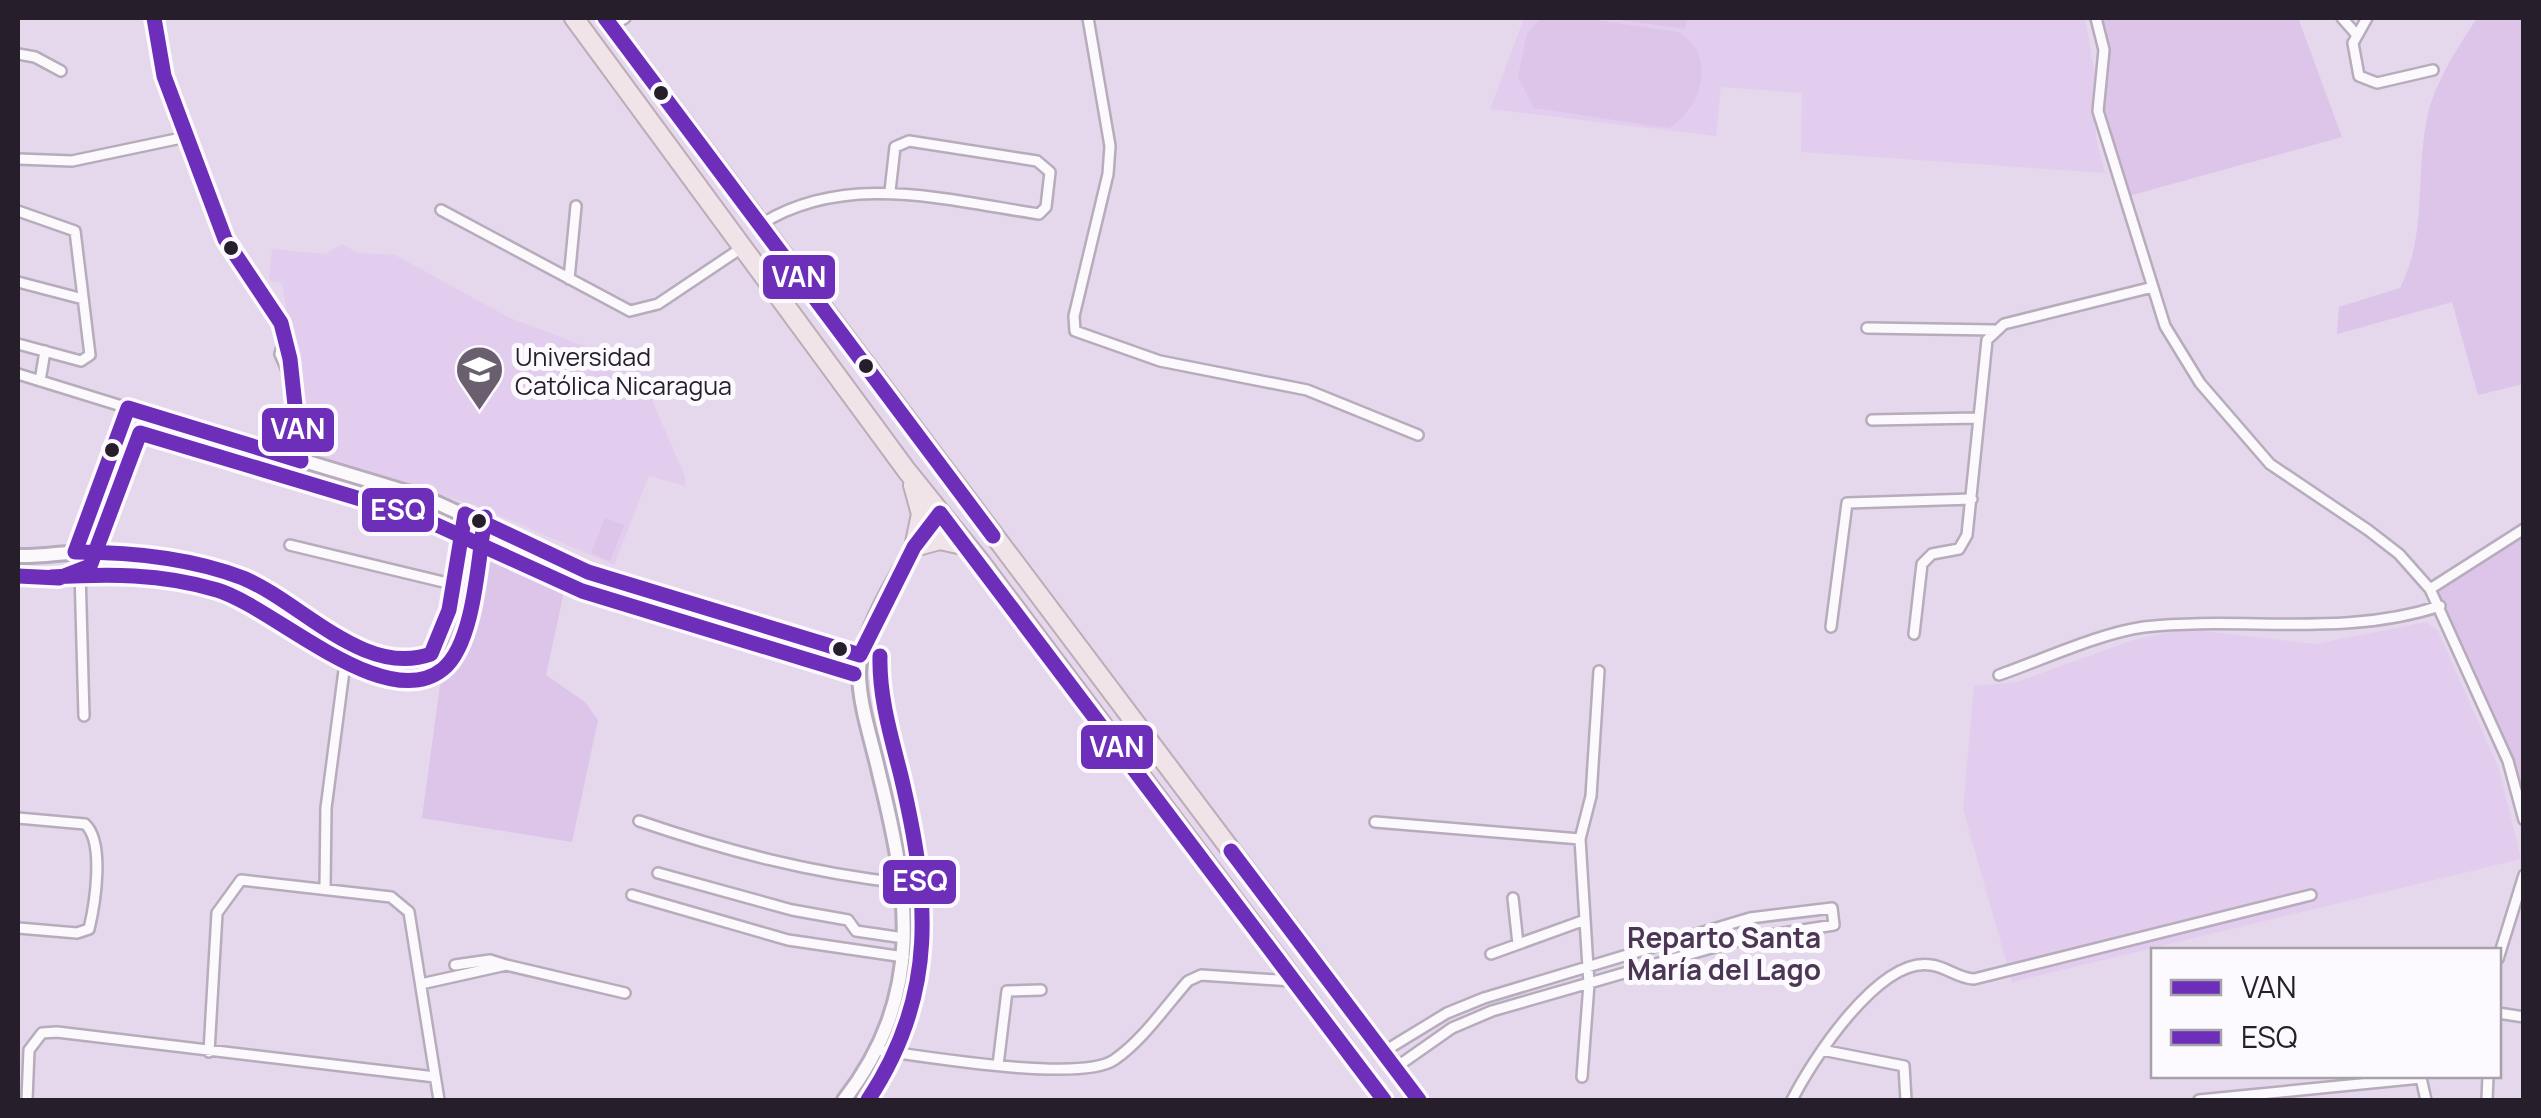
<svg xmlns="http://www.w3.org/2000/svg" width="2541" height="1118" font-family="Manrope,sans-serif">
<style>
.built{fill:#e3cdee}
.green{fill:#ddc4e9}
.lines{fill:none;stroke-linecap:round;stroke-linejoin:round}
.street-casing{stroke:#b6acbb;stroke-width:14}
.secondary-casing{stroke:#b6acbb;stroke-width:18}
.highway-casing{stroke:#bdacb7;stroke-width:22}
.street{stroke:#fbf9fc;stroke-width:9}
.secondary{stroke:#fbf9fc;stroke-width:12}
.highway{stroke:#f0e4e8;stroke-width:18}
.bus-1-casing{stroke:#fcfafe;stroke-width:22}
.bus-2-casing{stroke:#fcfafe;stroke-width:22}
.bus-1{stroke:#6d2fba;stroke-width:15}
.bus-2{stroke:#6d2fba;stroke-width:15}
.bus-dot{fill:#271e2c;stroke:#fcfafe;stroke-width:4}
.labels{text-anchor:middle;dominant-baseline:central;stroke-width:10;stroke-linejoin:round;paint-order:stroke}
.poi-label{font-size:25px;fill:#271e2c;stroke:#fcfafe;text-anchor:start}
.neighbourhood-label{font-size:28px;font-weight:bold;fill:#4b3654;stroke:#fcfafe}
.line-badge{stroke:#fcfafe;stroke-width:4}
.badge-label{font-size:28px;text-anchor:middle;font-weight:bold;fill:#fff}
</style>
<rect width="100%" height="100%" fill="#e5d7ec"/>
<path class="built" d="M1524 18H2085L2095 75 2096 138 2105 173 1801 152 1802 93 1721 87 1716 136 1490 109Z
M342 244 358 253 395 255 510 318 637 366 685 476V486L649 476 614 565 475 505 311 458 282 283 269 281 272 249 325 254Z
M2426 622 2438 631 2499 769 2521 859 2012 982 1963 809 1974 686 2017 682 2133 640 2186 629 2315 644Z"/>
<path class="green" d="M1541 18H1583L1678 32C1718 53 1702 109 1669 128L1534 108 1518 77 1527 33Z
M1607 18H1687L1685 29Z
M2096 18H2298L2342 137 2125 197 2098 111 2104 50Z
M2477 18H2524L2523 384 2478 395 2452 302 2337 334 2339 307 2400 288C2430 229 2413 168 2430 106 2440 74 2459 46 2477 18Z
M605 518 624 525 610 561 591 553Z
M476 527 568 573 546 675 585 702 598 720 572 842 422 818 442 670 472 530Z
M2523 529V801H2521L2430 589Z"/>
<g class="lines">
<defs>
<path id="street" d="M154 18 164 76 225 239 281 323 290 359 301 461
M1088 18 1110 146 1108 174 1074 316 1075 331 1160 361 1307 390 1418 435
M2096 18 2104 50 2098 111 2165 326 2200 383 2270 464 2368 530 2399 554 2430 589 2508 761 2524 820
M2342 18 2356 34
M2367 18 2353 43 2359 76 2377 83 2433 70
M611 26 625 18
M18 54 35 57 61 71
M18 159 72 161 186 137
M441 210 630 311 658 304 743 247
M18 211 75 231 90 355 81 361 18 344
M760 225C844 171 946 200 1039 214L1046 207 1050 172 1037 161 909 141 895 147 890 191
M569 279 576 206
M18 282 83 299
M1867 328 1994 330
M284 339 280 354 293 384
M18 374 128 408
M40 381 45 351
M1872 420 1977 418
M290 545 452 584
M75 552 80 571 84 716
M2430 589 2524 529
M1831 627 1847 503 1972 499
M1914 634 1922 564 1932 554 1959 549 1967 535 1987 340 2004 324 2153 287
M1999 675C2042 660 2100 633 2144 627 2243 616 2343 638 2440 606
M18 818 85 824C105 842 95 904 89 929L77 933 18 928
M639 821C727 851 810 873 902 883
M1375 822 1580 839
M658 873 792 910 848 920 856 931 904 938
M325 889 326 808 348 640
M632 895 788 940 904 957
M1513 898 1518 944
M1491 954 1585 920
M2498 959 2524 875
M455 965 490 960 506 965
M421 984 506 965 625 993
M2498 1013 2524 1017
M877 1050C922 1056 1080 1083 1114 1060 1143 1040 1165 1007 1188 981L1201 975 1292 981
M1822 1050 1904 1066 1906 1100
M209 1052 217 913 241 880 391 897 409 912 439 1100
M1383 1052 1447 1013 1484 998 1750 918 1832 908 1834 925 1739 940 1492 1011 1452 1028 1395 1068
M998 1065 1007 991 1041 990
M1582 1077 1589 984 1580 839 1591 796 1599 671
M27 1100 29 1050 42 1033 57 1032 435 1077
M1792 1100C1811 1062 1879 956 1931 965 1947 967 1957 978 1974 979L2311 895
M2199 1100 2421 1078 2426 1100
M2487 1100 2488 1076"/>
<path id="secondary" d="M75 552 128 408 424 497 588 572 860 655
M18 556C44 557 68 551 94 552 140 552 217 564 259 584 296 602 388 685 430 655 451 639 459 543 465 514
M844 1100C926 994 909 894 879 773 872 741 860 708 859 675 857 636 913 541 940 513"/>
<path id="highway" d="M574 18 907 471 982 564 1384 1100
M605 18 1419 1100
M913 485 921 514 914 547 940 540 967 546"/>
</defs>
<use href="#street" class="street-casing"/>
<use href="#secondary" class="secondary-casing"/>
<use href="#highway" class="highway-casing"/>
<use href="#street" class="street"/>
<use href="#secondary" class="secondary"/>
<use href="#highway" class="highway"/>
<defs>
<path id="bus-1" d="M154 18 164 76 225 239 281 323 290 359 301 461 128 408 75 552C130 552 191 558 243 578 301 602 364 678 431 654L449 610 465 514 588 572 860 655 914 547 940 513 1384 1100
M605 18 993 536
M1231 851 1419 1100"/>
<path id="bus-2" d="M18 576 59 578 90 566 140 433 417 516 582 591 854 674
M51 577C108 574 160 573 217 590 274 607 385 716 443 669 475 643 478 557 485 517
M868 1100C939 993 929 896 901 776 891 736 879 697 880 656"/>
</defs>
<use href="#bus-1" class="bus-1-casing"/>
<use href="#bus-2" class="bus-2-casing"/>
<use href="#bus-1" class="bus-1"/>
<use href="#bus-2" class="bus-2"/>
</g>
<defs>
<symbol id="university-pin" viewBox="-11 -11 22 30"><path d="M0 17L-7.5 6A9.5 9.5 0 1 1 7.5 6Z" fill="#6a5f6f" stroke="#fcfafe"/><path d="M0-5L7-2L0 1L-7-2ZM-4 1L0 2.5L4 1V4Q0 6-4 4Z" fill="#fff"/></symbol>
</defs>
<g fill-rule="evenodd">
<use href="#university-pin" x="452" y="342" width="55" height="75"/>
</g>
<g class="bus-dot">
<circle cx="661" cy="93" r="9"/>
<circle cx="231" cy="248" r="9"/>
<circle cx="866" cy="366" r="9"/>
<circle cx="112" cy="450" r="9"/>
<circle cx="479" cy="521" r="9"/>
<circle cx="840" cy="649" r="9"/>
</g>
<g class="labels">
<g class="poi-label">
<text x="515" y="356">Universidad<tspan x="515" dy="29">Católica Nicaragua</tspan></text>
</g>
<g class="neighbourhood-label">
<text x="1724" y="937">Reparto Santa<tspan x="1724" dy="32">María del Lago</tspan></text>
</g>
</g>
<g class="line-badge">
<rect x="761" y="253" width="76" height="48" rx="10" fill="#6d2fba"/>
<rect x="260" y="406" width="76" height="48" rx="10" fill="#6d2fba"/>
<rect x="360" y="486" width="76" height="48" rx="10" fill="#6d2fba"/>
<rect x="1079" y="723" width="76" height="48" rx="10" fill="#6d2fba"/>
<rect x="881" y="858" width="77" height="48" rx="10" fill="#6d2fba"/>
</g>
<g class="badge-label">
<text x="799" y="287">VAN</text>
<text x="298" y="439">VAN</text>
<text x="398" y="520">ESQ</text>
<text x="1117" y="757">VAN</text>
<text x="920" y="891">ESQ</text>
</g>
<rect width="2541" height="1118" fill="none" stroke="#271e2c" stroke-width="40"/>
<rect x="2151" y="948" width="350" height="130" fill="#fcfafe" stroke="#a7a2aa" stroke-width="2.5"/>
<rect x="2171" y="980" width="50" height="15" fill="#6d2fba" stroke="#a7a2aa" stroke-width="2.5"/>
<text x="2241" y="998" font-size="30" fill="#271e2c">VAN</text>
<rect x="2171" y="1030" width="50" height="15" fill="#6d2fba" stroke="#a7a2aa" stroke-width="2.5"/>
<text x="2241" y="1048" font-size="30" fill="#271e2c">ESQ</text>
</svg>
